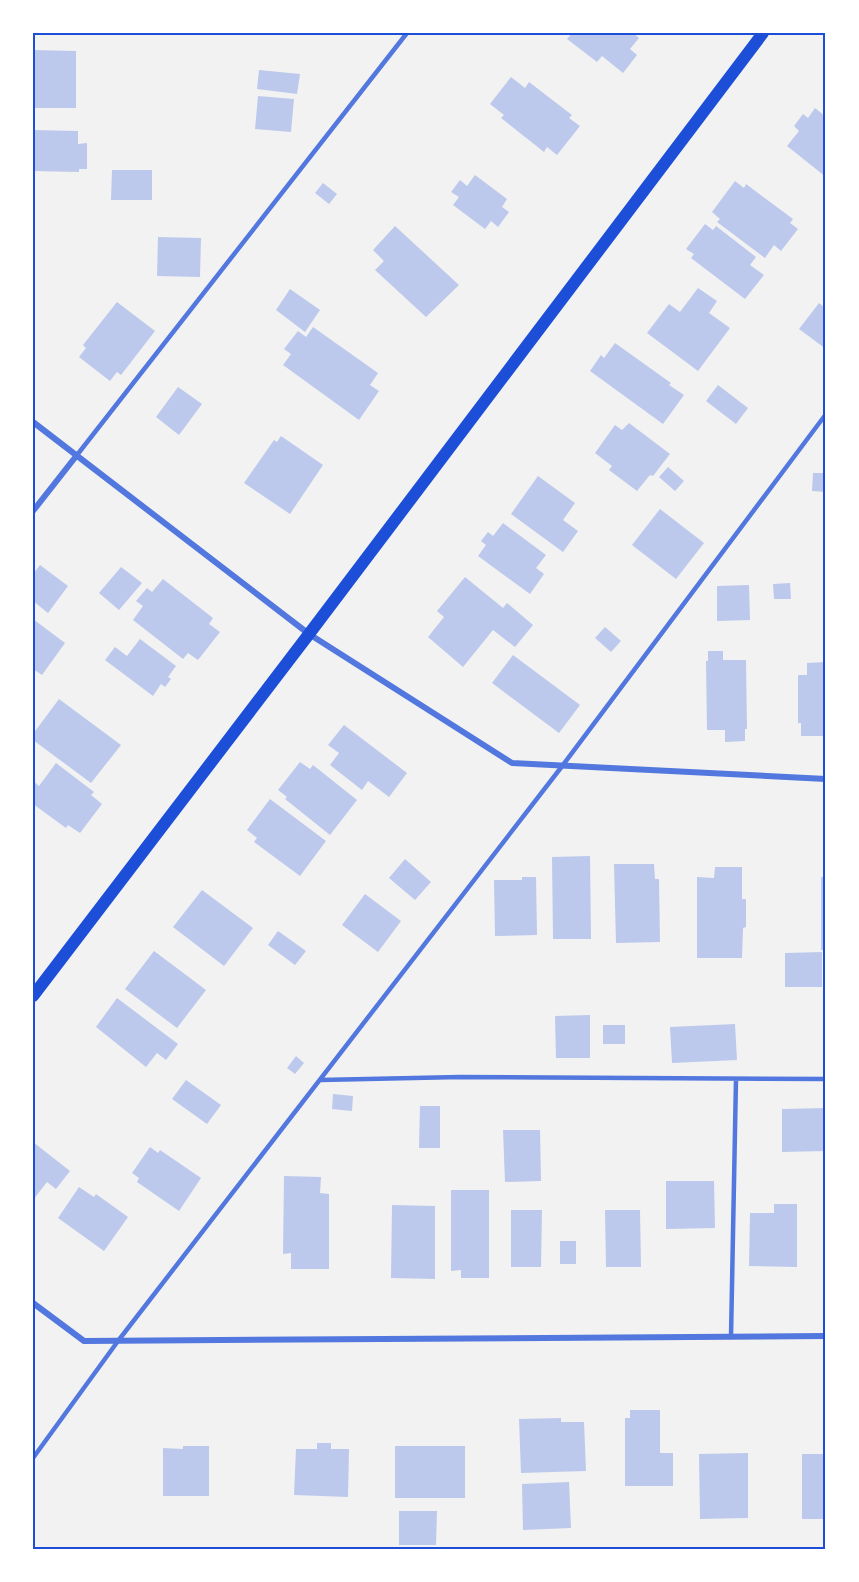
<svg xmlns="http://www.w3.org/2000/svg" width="859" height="1582" font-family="Mulish,sans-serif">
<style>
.building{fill:#bdc9ec}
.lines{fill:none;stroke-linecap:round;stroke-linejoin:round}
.service{stroke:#5277de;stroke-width:4.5}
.minor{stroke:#5277de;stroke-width:6}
.secondary{stroke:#1d4ed8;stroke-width:12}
.neatline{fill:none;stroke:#1d4ed8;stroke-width:2}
</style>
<rect width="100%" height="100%" fill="#f2f2f2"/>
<path class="building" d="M572 33H633L639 38 630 49 637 55 623 73 602 56 597 62 567 39Z
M33 50 76 51V108H33Z
M259 70 300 74 297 94 257 89Z
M511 77 525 88 529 82 572 115 569 118 580 126 557 155 547 147 544 152 501 118 504 115 490 104Z
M258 96 294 99 291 132 255 129Z
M815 108 826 117V177L787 146 799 131 794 126 803 114 808 118Z
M33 130 78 131V144L87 143V169H79V172L33 171Z
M112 170H152V200H111Z
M475 175 507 199 502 207 509 212 498 227 491 221 485 229 453 205 459 197 451 192 460 180 467 186Z
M735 181 744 188 746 184 793 219 790 223 798 229 781 251 774 245 765 258 717 222 720 219 712 212Z
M323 183 337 194 329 204 315 193Z
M705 224 713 230 716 226 756 257 750 265 764 275 745 299 691 258 694 254 686 249Z
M395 226 459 285 426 317 375 270 384 261 373 250Z
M158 237 201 238 200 277 157 276Z
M698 288 717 301 709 313 730 328 698 371 647 333 669 304 680 312Z
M290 289 320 310 305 332 276 310Z
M117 302 155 331 121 375 117 372 110 381 79 357 86 348 83 345Z
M819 303 824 307 826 304V349L799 329Z
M313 327 378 373 370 385 379 391 359 420 283 365 291 354 284 349 298 331 306 337Z
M615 343 671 383 669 385 684 395 663 424 590 371 601 355 604 358Z
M718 385 748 408 736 424 706 401Z
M178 387 202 404 179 435 156 417Z
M629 423 670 454 653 476 650 475 637 491 609 470 612 466 595 453 615 425 622 430Z
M281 436 323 465 290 514 244 483 274 440 277 442Z
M668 467 684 481 675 491 659 477Z
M813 473H826V492L812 491Z
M538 476 575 503 563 520 578 531 563 552 511 514Z
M660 509 704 543 676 579 632 545Z
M503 523 546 555 536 568 544 574 530 594 478 556 486 545 481 541 488 532 493 536Z
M40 565 68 586 48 613 33 601V574Z
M121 567 142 583 119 610 99 593Z
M465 577 503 608 507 603 533 625 515 647 493 630 463 667 428 637 444 617 437 611Z
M163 579 213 618 209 624 220 632 198 660 188 653 183 659 133 620 143 606 136 601 147 588 152 592Z
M790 583 791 599H774L773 584Z
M749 585 750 620 717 621V586Z
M33 619 65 643 42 675 33 669Z
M605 627 621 641 611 652 595 638Z
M140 639 176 666 168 677 171 679 165 687 161 684 153 696 105 660 115 647 127 656Z
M708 651H723V660H746L747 729H745V741L725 742V730H707L706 661H708Z
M513 655 580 705 559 733 492 683Z
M826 662V736H801V723H798V675H807V663Z
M59 699 121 745 91 783 33 740V734Z
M344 725 407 773 389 797 368 781 362 790 330 765 339 753 328 745Z
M300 762 310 769 313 765 357 800 330 835 285 799 287 797 278 790Z
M56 763 94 792 91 795 102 804 80 833 68 825 66 828 33 804V781L39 786Z
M270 799 326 841 300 876 254 842 257 838 247 830Z
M590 856 591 939H553L552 857Z
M405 859 431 882 415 900 389 878Z
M614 864H654L655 879H659L660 942 616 943Z
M715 867H742V899H746V927L743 928 742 958H697V877L714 878Z
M522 877H536L537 935 495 936 494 880H522Z
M821 877H826V950H821Z
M202 890 253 928 224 966 173 927Z
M365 894 401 921 378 952 342 925Z
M278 931 306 951 295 965 268 945Z
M154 951 206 990 177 1028 125 989Z
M822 952V987H785V953Z
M117 998 178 1044 166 1060 157 1053 146 1067 96 1027Z
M590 1015V1058H556L555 1016Z
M735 1024 737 1060 672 1063 670 1027Z
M603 1025H625V1044H603Z
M296 1056 304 1063 295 1074 287 1068Z
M186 1080 221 1105 207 1124 172 1099Z
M333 1094 353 1096 352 1111 332 1109Z
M420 1106H440V1148H419Z
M826 1108V1151L782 1152V1109Z
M503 1130H540L541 1181 505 1182Z
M33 1142 70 1171 56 1189 47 1182 33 1200Z
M150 1147 158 1153 160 1150 201 1178 179 1211 137 1182 139 1178 132 1173Z
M284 1176 321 1177 320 1193 329 1194V1269H291V1253L283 1254Z
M666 1181H714L715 1228 666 1229Z
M79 1187 94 1197 96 1194 128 1217 104 1251 58 1218Z
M451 1190H489V1278H461V1270L451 1271Z
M774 1204H797V1267L749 1266 750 1213H774Z
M392 1205 435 1206V1279L391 1278Z
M511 1210H542L541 1267H511Z
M605 1210H640L641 1267H606Z
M560 1241H576V1264H560Z
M630 1410H660V1453H673V1486H625V1418H630Z
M561 1418V1422H584L586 1471 521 1473 519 1419Z
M317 1443H331V1449H349L348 1497 294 1495 296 1449H317Z
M183 1446H209V1496H163V1448L183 1449Z
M395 1446H465V1498H395Z
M748 1453V1518L700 1519 699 1454Z
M802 1454H826V1519H802Z
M569 1482 571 1528 523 1530 522 1484Z
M399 1511H437L436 1545H399Z"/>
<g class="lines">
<path class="service" d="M77 455 407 33
M320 1080 460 1077 826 1079
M731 1337 736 1079
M33 1458 118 1341 563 765 826 414"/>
<path class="minor" d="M33 422 309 634 512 763 826 779
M33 511 77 455
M33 1303 84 1341 826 1336"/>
<path class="secondary" d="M33 996 309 634 763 33"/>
</g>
<rect width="859" height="1582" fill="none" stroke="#ffffff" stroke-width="69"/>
<rect x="34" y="34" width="790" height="1514" class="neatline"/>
</svg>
